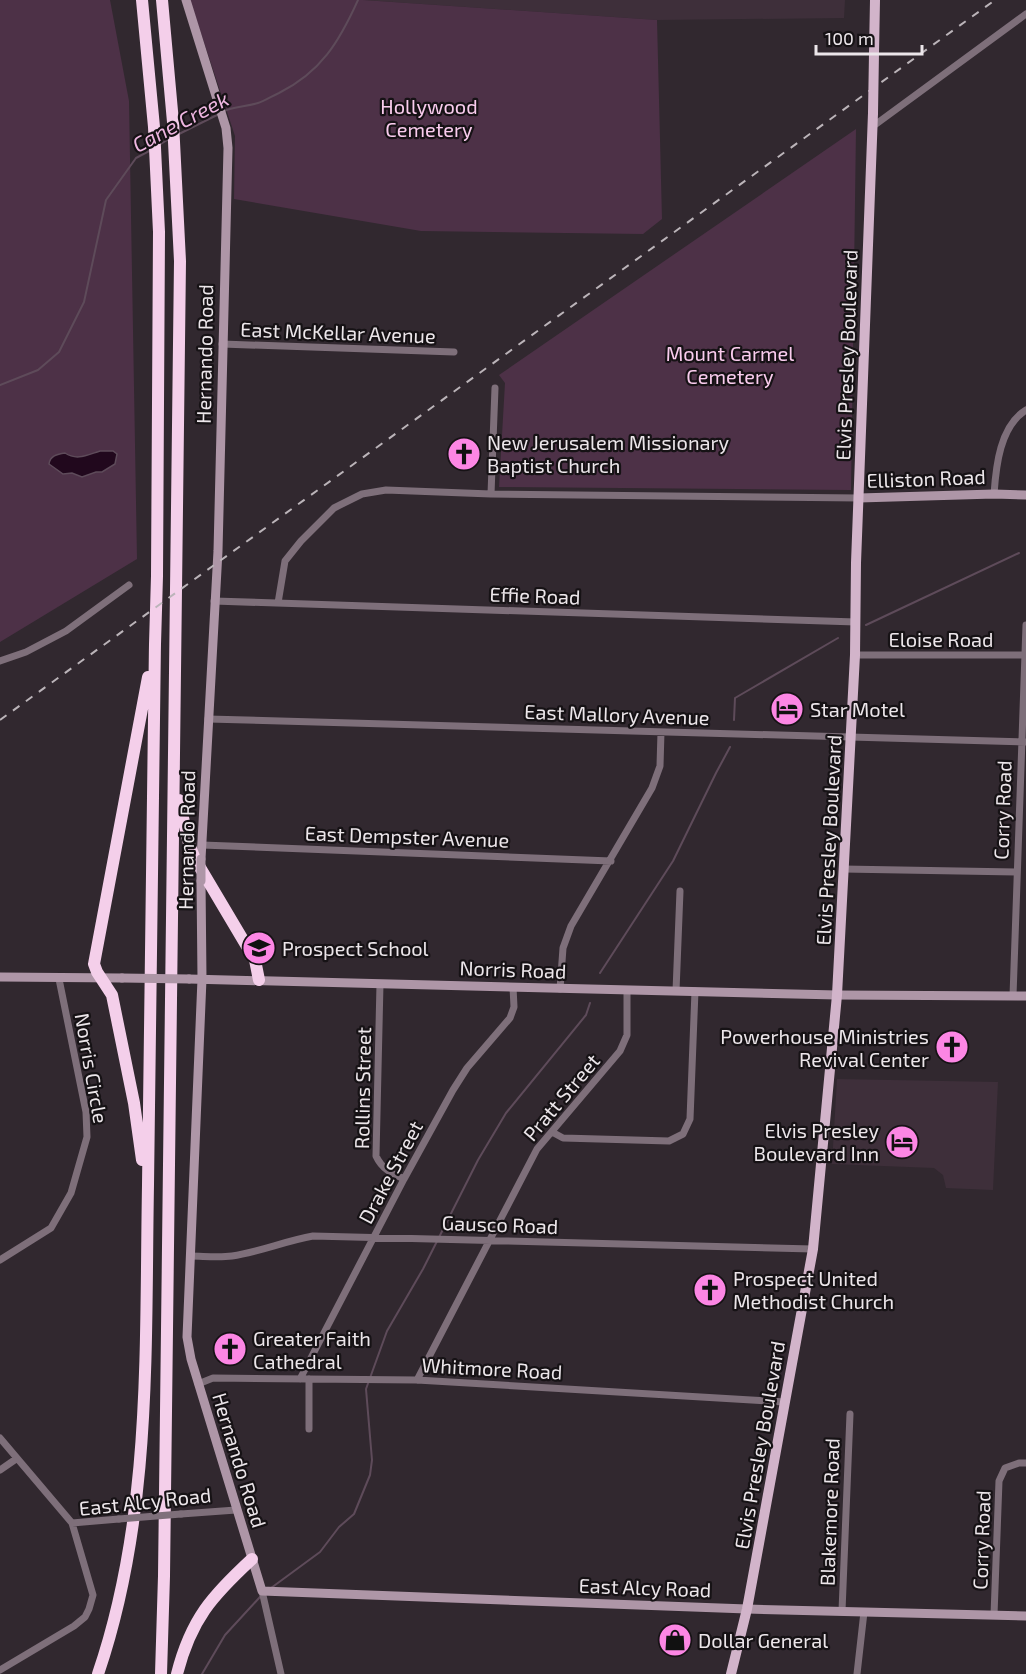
<svg xmlns="http://www.w3.org/2000/svg" width="1026" height="1674" font-family="'Exo 2',sans-serif">
<style>
.built{fill:#3e2f3a}
.green{fill:#4d3147}
.water{fill:#21081d;stroke:#5e4b5a;stroke-width:1.5}
.lines{fill:none;stroke-linecap:round;stroke-linejoin:round}
.stream{stroke:#5e4b5a;stroke-width:2}
.street{stroke:#7e6f7a;stroke-width:7}
.secondary{stroke:#ae96a7;stroke-width:9}
.primary{stroke:#d2b4ca;stroke-width:10}
.highway{stroke:#f4cfea;stroke-width:12}
.rail{stroke:#bbb4b9;stroke-width:2;stroke-dasharray:8 8;stroke-linecap:butt}
.street-bridge{stroke:#7e6f7a;stroke-width:7}
.secondary-bridge{stroke:#ae96a7;stroke-width:9}
.primary-bridge{stroke:#d2b4ca;stroke-width:10}
.labels{text-anchor:middle;dominant-baseline:central;stroke-width:4.5;stroke-linejoin:round;paint-order:stroke}
.park-label{font-size:20px;fill:#faccee;stroke:#161215}
.street-label{font-size:20px;fill:#ece6ea;stroke:#161215}
.poi-label{font-size:20px;fill:#ece6ea;stroke:#161215;text-anchor:start}
.water-label{font-size:21px;font-style:italic;fill:#eeb6e0;stroke:#161215}
</style>
<rect width="100%" height="100%" fill="#31282f"/>
<path class="built" d="M363 0H845L844 18 657 20Z
M837 1079 998 1082 993 1190 946 1188 943 1175 934 1168 832 1164Z"/>
<path class="green" d="M0 0H110L129 101 137 559 0 642Z
M190 0H363L657 20 662 219 643 234 421 231 234 199 235 136Z
M856 129 851 490 499 487 505 383 499 375Z"/>
<path class="water" d="M100 451H113L117 454 115 464 102 472H96L82 477 72 473 63 474 49 464C50 456 57 454 65 453 77 461 87 455 100 451Z"/>
<g class="lines">
<path class="stream" d="M222 112C234 106 246 107 258 103 265 101 272 96 279 93 321 72 339 42 358 0
M177 135 217 115
M159 145 169 139
M0 385 38 370 59 352 84 302 106 200 136 158 151 150
M866 625 1019 553
M734 720 735 698 838 638
M600 973 673 861 716 773 730 747
M271 1588 320 1552 339 1527 354 1514 370 1475 372 1460 366 1389 387 1331 423 1269 478 1160 506 1113 586 1015 590 1003
M202 1674 225 1635 260 1597"/>
<path class="street" d="M872 127 1026 14
M222 344 454 352
M491 494 495 388
M994 494C996 466 1000 426 1026 410
M214 601 856 622
M278 603 285 561 301 541 334 508 362 494 386 490 491 494 859 498
M855 655H1026
M0 661 26 652 66 631 129 585
M208 719 1026 742
M202 845 611 861
M843 869 1016 872
M380 984 376 1156C382 1169 391 1173 404 1179
M560 989 563 948 571 926 652 788 660 766 661 732
M676 991 680 891
M1013 996 1026 625
M552 1132 563 1138 669 1141 683 1134 690 1119 695 991
M190 1256C203 1256 218 1258 232 1256 259 1252 285 1241 313 1236L813 1249
M0 1260 51 1228 71 1193 87 1137 86 1112 59 979
M300 1379 404 1179 453 1090 467 1068 510 1018 514 1007 513 987
M417 1380 537 1149 620 1051 627 1035V990
M198 1384 213 1378 417 1380 785 1402
M309 1429V1379
M0 1438 72 1523 93 1595 89 1609 85 1617 74 1626 0 1670
M0 1470 16 1459
M181 1514 236 1510
M72 1523 119 1519
M262 1591 281 1674
M842 1611 850 1414
M994 1615 999 1481 1005 1468 1019 1463H1026
M857 1674 864 1612"/>
<path class="secondary" d="M186 0 226 128 228 148 218 551 201 859
M859 498 994 494 1026 495
M201 881 202 979 187 1337 191 1359 262 1591 747 1609 1026 1616
M0 977 122 978
M189 979 837 995 1026 996"/>
<path class="primary" d="M874 53 875 0
M731 1674 747 1609 813 1249 837 995 855 655 856 563 873 113"/>
<path class="highway" d="M179 800 189 844 195 859 255 960 259 980
M142 1160 134 1103 112 995 97 972 94 964 148 677
M98 1674C152 1516 145 1350 148 1185 150 1004 152 824 155 644L157 576 159 232 154 127 142 0
M161 1674 164 1576 180 261 173 122 162 0
M177 1674C191 1619 212 1596 252 1559"/>
<path class="rail" d="M0 720 995 0"/>
<path class="street-bridge" d="M119 1519 181 1514"/>
<path class="secondary-bridge" d="M201 881V859
M122 978 189 979"/>
<path class="primary-bridge" d="M873 113 874 53"/>
</g>
<defs>
<symbol id="church-disc" viewBox="-11 -11 22 22"><circle r="9.5" fill="#fc86e4" stroke="#161215"/><path d="M-1.2-6h2.4v3.5h3.3v2.4h-3.3V6h-2.4V-.1h-3.3v-2.4h3.3Z" fill="#111"/></symbol>
<symbol id="hotel-disc" viewBox="-11 -11 22 22"><circle r="9.5" fill="#fc86e4" stroke="#161215"/><path d="M-6-4.5h1.5V1H6V5H4.5V3h-9V5H-6ZM-4 0a1.8 1.8 0 1 1 3.6 0ZM.5 0V-2.5h3Q6-2.5 6 0Z" fill="#111"/></symbol>
<symbol id="school-disc" viewBox="-11 -11 22 22"><circle r="9.5" fill="#fc86e4" stroke="#161215"/><path d="M0-5L7-2L0 1L-7-2ZM-4 1L0 2.5L4 1V4Q0 6-4 4Z" fill="#111"/></symbol>
<symbol id="shop-disc" viewBox="-11 -11 22 22"><circle r="9.5" fill="#fc86e4" stroke="#161215"/><path d="M-5-2.5h2.3a2.7 3.5 0 0 1 5.4 0H5L5.5 6h-11ZM-1.5-2.5h3a1.5 2.3 0 0 0-3 0Z" fill="#111"/></symbol>
</defs>
<g fill-rule="evenodd">
<use href="#church-disc" x="445" y="435" width="38" height="38"/>
<use href="#hotel-disc" x="768" y="690" width="38" height="38"/>
<use href="#school-disc" x="240" y="929" width="38" height="38"/>
<use href="#church-disc" x="933" y="1028" width="38" height="38"/>
<use href="#hotel-disc" x="883" y="1123" width="38" height="38"/>
<use href="#church-disc" x="691" y="1271" width="38" height="38"/>
<use href="#church-disc" x="211" y="1330" width="38" height="38"/>
<use href="#shop-disc" x="656" y="1621" width="38" height="38"/>
</g>
<g class="labels">
<g class="park-label">
<text x="429" y="106">Hollywood<tspan x="429" dy="23">Cemetery</tspan></text>
<text x="730" y="353">Mount Carmel<tspan x="730" dy="23">Cemetery</tspan></text>
</g>
<g class="street-label">
<text transform="translate(338 332) rotate(2)">East McKellar Avenue</text>
<text transform="translate(204 354) rotate(-89)">Hernando Road</text>
<text transform="translate(846 355) rotate(-88)">Elvis Presley Boulevard</text>
<text transform="translate(926 478) rotate(-2)">Elliston Road</text>
<text transform="translate(535 595) rotate(2)">Effie Road</text>
<text x="941" y="639">Eloise Road</text>
<text transform="translate(617 714) rotate(2)">East Mallory Avenue</text>
<text transform="translate(1002 810) rotate(-88)">Corry Road</text>
<text transform="translate(407 836) rotate(2)">East Dempster Avenue</text>
<text transform="translate(186 840) rotate(-89)">Hernando Road</text>
<text transform="translate(828 840) rotate(-87)">Elvis Presley Boulevard</text>
<text transform="translate(513 969) rotate(2)">Norris Road</text>
<text transform="translate(92 1068) rotate(80)">Norris Circle</text>
<text transform="translate(362 1088) rotate(-89)">Rollins Street</text>
<text transform="translate(561 1097) rotate(-50)">Pratt Street</text>
<text transform="translate(390 1172) rotate(-62)">Drake Street</text>
<text transform="translate(500 1224) rotate(2)">Gausco Road</text>
<text transform="translate(492 1368) rotate(3)">Whitmore Road</text>
<text transform="translate(759 1445) rotate(-80)">Elvis Presley Boulevard</text>
<text transform="translate(240 1460) rotate(73)">Hernando Road</text>
<text transform="translate(145 1501) rotate(-6)">East Alcy Road</text>
<text transform="translate(829 1512) rotate(-88)">Blakemore Road</text>
<text transform="translate(981 1540) rotate(-88)">Corry Road</text>
<text transform="translate(645 1587) rotate(2)">East Alcy Road</text>
</g>
<g class="poi-label">
<text x="487" y="442">New Jerusalem Missionary<tspan x="487" dy="23">Baptist Church</tspan></text>
<text x="810" y="709">Star Motel</text>
<text x="282" y="948">Prospect School</text>
<text x="929" y="1036" text-anchor="end">Powerhouse Ministries<tspan x="929" dy="23">Revival Center</tspan></text>
<text x="879" y="1130" text-anchor="end">Elvis Presley<tspan x="879" dy="23">Boulevard Inn</tspan></text>
<text x="733" y="1278">Prospect United<tspan x="733" dy="23">Methodist Church</tspan></text>
<text x="253" y="1338">Greater Faith<tspan x="253" dy="23">Cathedral</tspan></text>
<text x="698" y="1640">Dollar General</text>
</g>
<g class="water-label">
<text transform="translate(180 121) rotate(-28)">Cane Creek</text>
</g>
</g>
<path d="M816 45v9h106v-9" fill="none" stroke="#ece6ea" stroke-width="3"/>
<text x="825" y="45" font-size="18" fill="#ece6ea" stroke="#161215" stroke-width="4.5" paint-order="stroke">100 m</text>
</svg>
